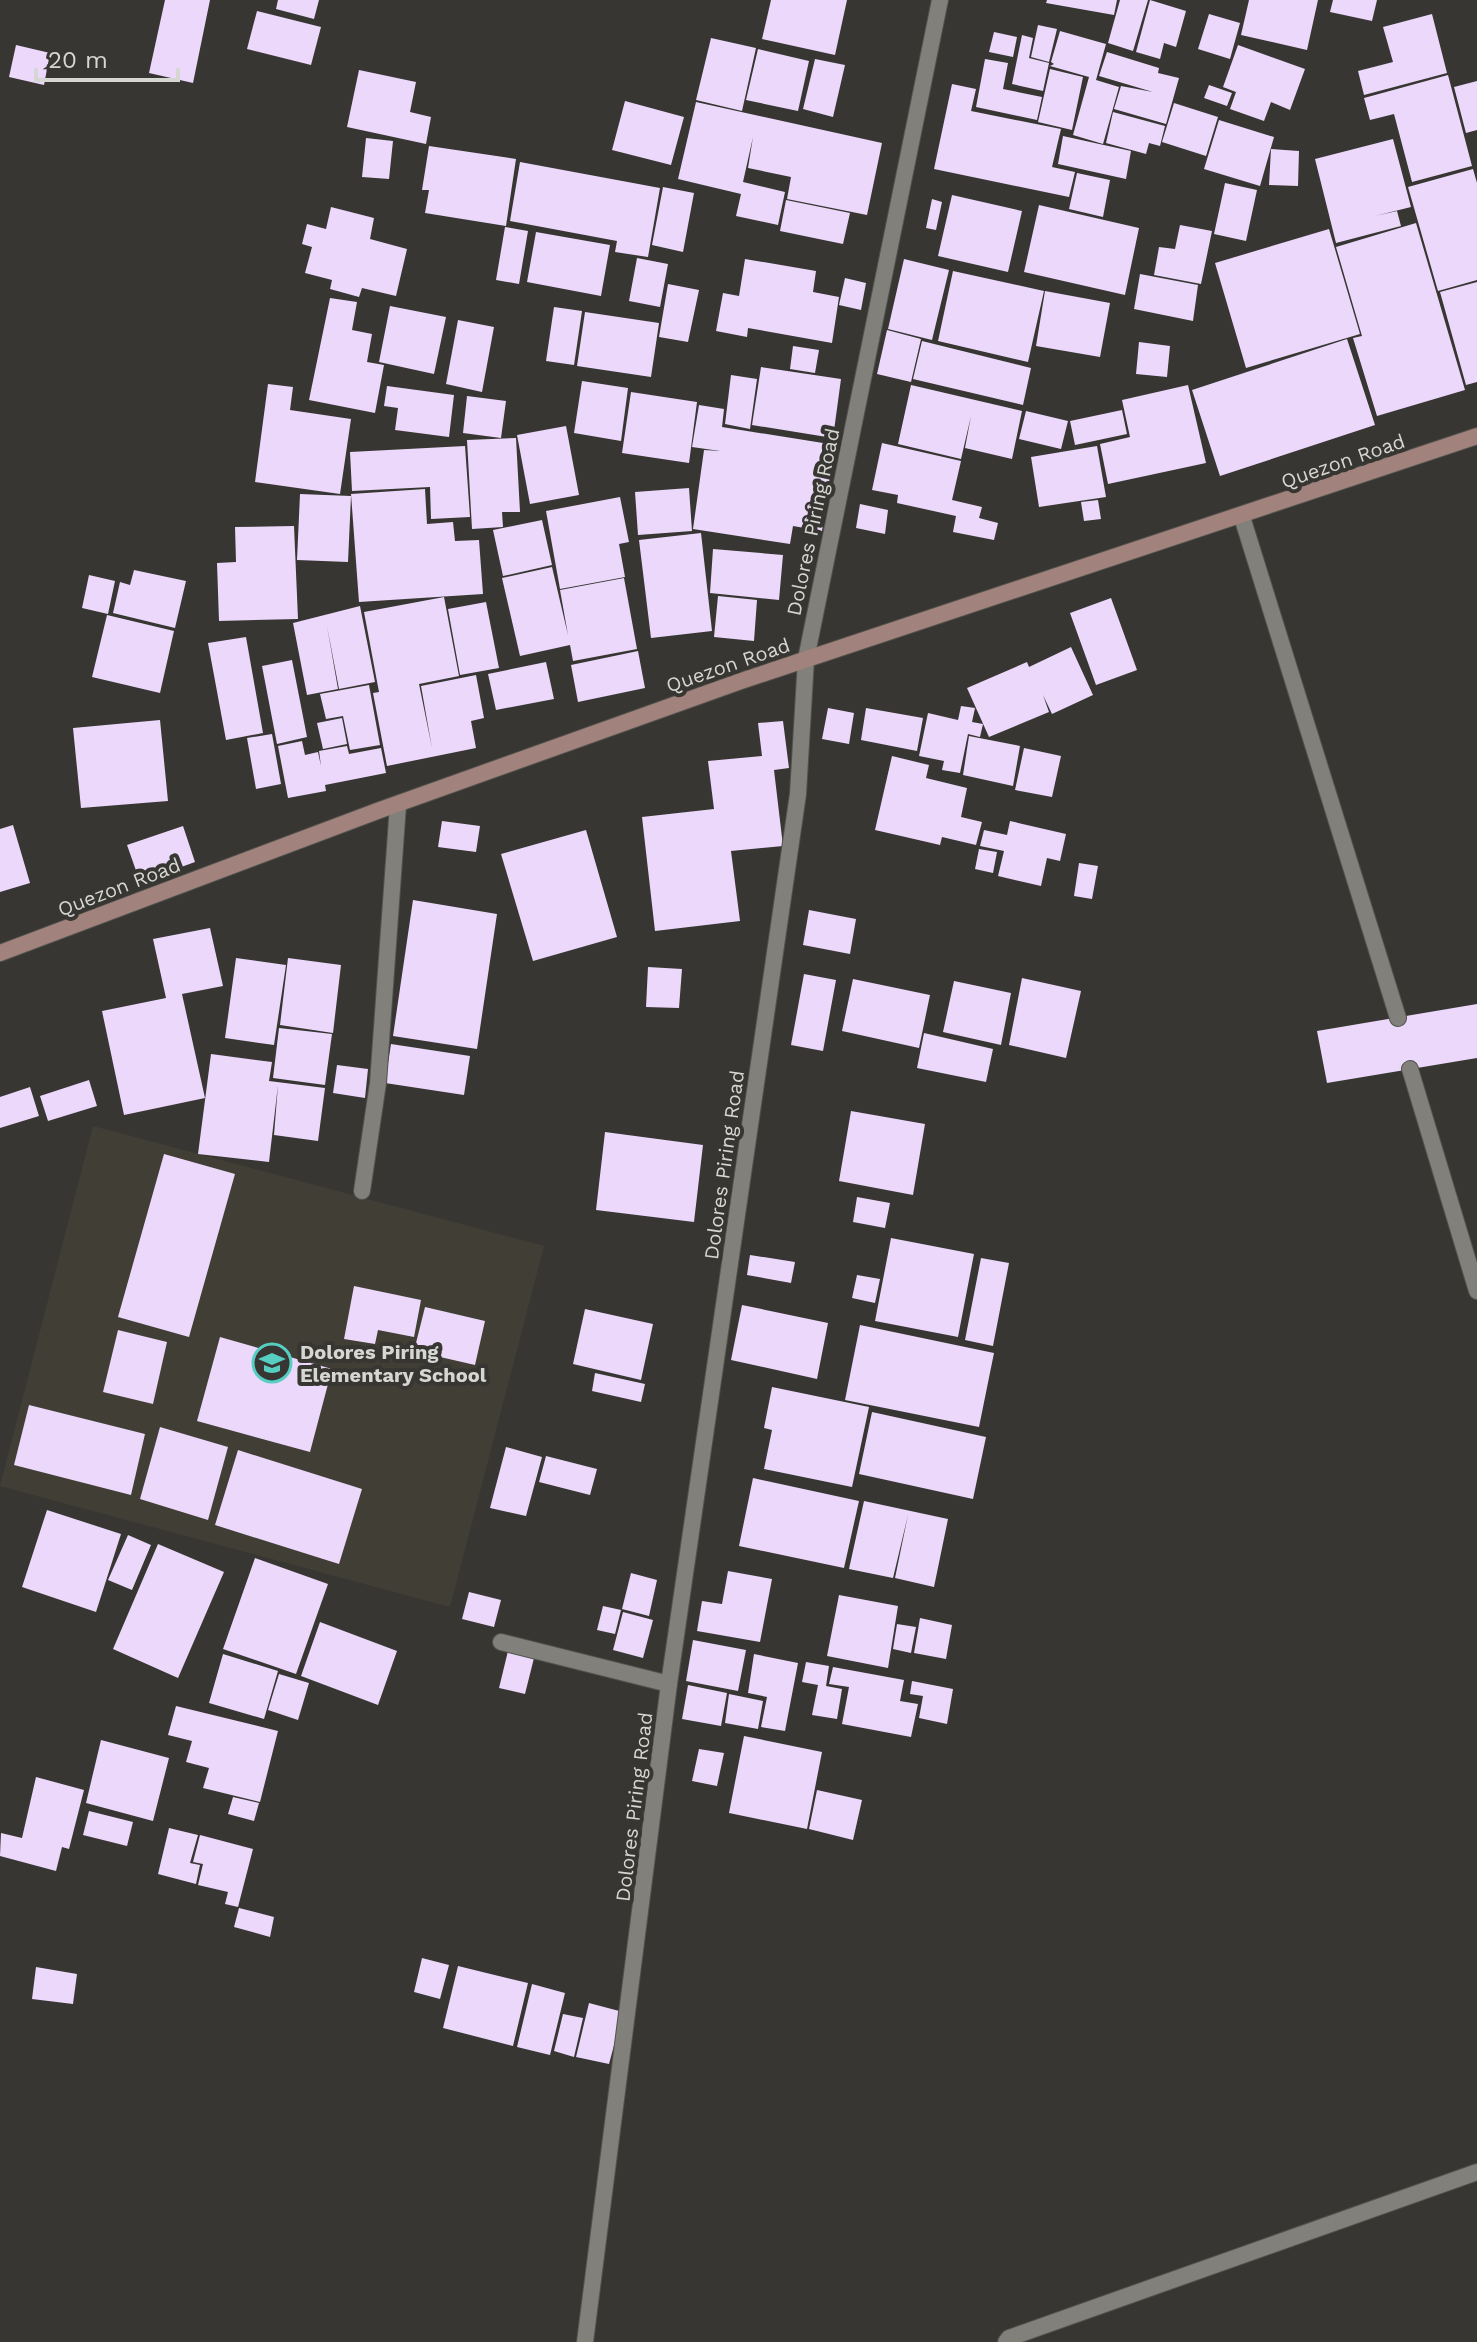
<svg xmlns="http://www.w3.org/2000/svg" width="1477" height="2342" font-family="'Work Sans',sans-serif">
<style>
.built{fill:#413f35}
.building{fill:#ecd8fb}
.lines{fill:none;stroke-linecap:round;stroke-linejoin:round}
.service-casing{stroke:#52524e;stroke-width:18}
.minor-casing{stroke:#52524e;stroke-width:18}
.secondary-casing{stroke:#52524e;stroke-width:18}
.service{stroke:#81807b;stroke-width:16}
.minor{stroke:#81807b;stroke-width:16}
.secondary{stroke:#a2827c;stroke-width:16}
.labels{text-anchor:middle;dominant-baseline:central;stroke-width:8;stroke-linejoin:round;paint-order:stroke}
.street-label{font-size:20px;fill:#d6d6d3;stroke:#373632}
.poi-label{font-size:20px;font-weight:bold;fill:#d6d6d3;stroke:#373632;text-anchor:start}
</style>
<rect width="100%" height="100%" fill="#373632"/>
<path class="built" d="M93 1126 544 1246 450 1607 0 1486Z"/>
<path class="building" d="M165 0H210L193 83 149 73Z
M278 0H319L314 19 276 9Z
M771 0H847L835 55 762 39Z
M1047 0H1117L1114 15 1046 3Z
M1120 0H1148L1133 51 1108 43Z
M1150 0 1186 11 1176 47 1164 43 1160 59 1136 52Z
M1249 0H1318L1307 50 1241 35Z
M1333 0H1377L1372 21 1330 12Z
M257 11 321 27 311 65 247 49Z
M1209 14 1240 23 1230 59 1198 49Z
M1432 14 1447 73 1364 95 1358 71 1393 62 1383 27Z
M1038 25 1057 29 1049 62 1031 57Z
M1060 31 1106 44 1096 80 1119 87 1103 144 1073 135 1089 77 1050 66 1054 64 1051 62Z
M994 32 1017 37 1013 57 989 52Z
M1022 35 1033 38 1029 58 1049 63 1043 91 1012 84Z
M711 38 756 48 742 111 696 100Z
M16 45 50 53 44 85 9 77Z
M1238 45 1305 69 1290 110 1271 102 1264 121 1230 109 1236 92 1223 87Z
M758 49 809 61 798 111 746 100Z
M1107 52 1159 68 1158 73 1179 78 1166 124 1114 109 1121 86 1153 92 1099 76Z
M815 59 845 65 833 117 803 109Z
M985 59 1008 63 1003 89 1042 97 1037 120 976 107Z
M1050 69 1083 77 1072 130 1038 122Z
M359 70 416 82 410 112 431 117 426 144 347 127Z
M1448 75 1472 166 1412 182 1394 114 1370 120 1364 98Z
M1477 81V130L1466 133 1454 87Z
M952 84 976 89 971 111 1061 129 1052 167 1075 172 1069 197 934 169Z
M1209 85 1232 93 1227 106 1204 98Z
M625 101 684 117 671 165 612 150Z
M696 102 882 143 867 215 787 199 791 177 748 168 753 137 743 182 785 192 778 225 736 216 741 194 678 179Z
M1174 103 1218 117 1206 156 1162 142Z
M1113 112 1165 126 1160 146 1149 143 1146 154 1106 143Z
M1219 120 1274 137 1260 186 1204 169Z
M1063 136 1131 151 1126 179 1058 164Z
M366 138 393 141 389 179 362 177Z
M1393 139 1411 207 1375 216 1397 211 1401 226 1336 243 1315 159Z
M429 146 516 159 506 226 425 213 429 190H422Z
M1271 149 1299 151 1298 186 1269 185Z
M520 162 660 188 648 257 615 252 617 241 510 221Z
M1473 169 1477 183V280L1438 291 1408 187Z
M1077 173 1110 180 1103 217 1069 209Z
M1225 183 1257 190 1246 241 1214 234Z
M663 187 694 193 683 252 652 245Z
M952 195 1022 211 1008 272 938 256Z
M932 199 942 202 936 230 926 228Z
M786 200 850 213 843 244 780 231Z
M1039 205 1139 228 1125 295 1024 272Z
M331 207 374 218 370 239 407 249 396 296 362 288 359 297 330 289 332 280 305 273 312 247 302 244 307 224 326 229Z
M1416 223 1465 390 1377 416 1353 338 1362 336 1336 247Z
M1180 225 1212 231 1201 284 1154 275 1159 247 1175 249Z
M505 227 528 231 519 284 496 280Z
M1329 229 1360 334 1246 368 1215 263Z
M536 232 610 245 601 296 527 282Z
M637 258 668 264 660 307 629 301Z
M745 259 816 271 813 292 839 297 832 343 748 328 747 337 716 331 723 293 739 296Z
M904 259 949 270 932 340 888 329Z
M953 271 1044 291 1028 362 938 341Z
M1140 274 1198 285 1193 321 1134 309Z
M845 278 866 283 861 310 839 305Z
M1477 282V382L1466 385 1440 292Z
M668 284 699 290 688 342 659 337Z
M1045 291 1110 303 1100 357 1036 346Z
M330 298 357 302 352 330 372 334 367 362 384 365 375 413 309 400Z
M390 306 446 317 434 374 379 362Z
M554 307 582 311 574 365 546 361Z
M585 312 659 323 651 377 577 366Z
M458 320 494 327 482 392 446 384Z
M887 330 921 339 911 382 877 374Z
M1347 339 1375 425 1220 476 1192 390Z
M922 341 1031 368 1023 405 913 379Z
M1139 342 1170 346 1167 377 1136 374Z
M793 346 819 350 815 373 790 369Z
M761 367 841 379 833 438 752 425Z
M731 375 757 379 750 429 725 424Z
M582 381 628 388 621 441 574 433Z
M268 384 293 387 290 410 351 419 340 494 255 482Z
M911 385 1022 411 1012 459 965 448 971 416 961 459 898 444Z
M1188 385 1206 463 1108 484 1100 444 1130 437 1122 400Z
M387 386 454 395 449 437 395 430 398 408 384 406Z
M631 392 697 402 689 463 622 453Z
M467 396 506 401 501 438 463 433Z
M699 405 724 409 722 427 823 443 820 468 831 469 822 531 793 526 790 544 693 529 704 450 720 451 692 447Z
M1122 410 1127 434 1075 445 1070 421Z
M1026 411 1068 421 1061 449 1019 439Z
M566 426 579 495 530 504 517 435Z
M516 438 520 512H502L503 527 472 529 467 440Z
M882 443 961 461 952 500 982 507 979 518 998 523 994 540 953 532 956 516 897 503 898 495 872 490Z
M465 446 470 517 431 519 430 487 352 491 350 452Z
M1097 446 1106 497 1039 507 1031 457Z
M689 488 692 531 638 535 635 492Z
M425 489 427 524 453 522 455 541 479 540 483 594 359 602 351 494Z
M300 494 351 496 348 562 297 560Z
M620 497 629 542 619 544 625 577 560 589 546 511Z
M1098 500 1101 519 1084 521 1081 502Z
M860 504 888 510 885 534 856 528Z
M542 520 552 565 503 576 493 530Z
M294 526 298 619 219 621 217 563 236 562 235 527Z
M701 533 712 631 651 638 639 540Z
M713 549 783 555 779 600 710 593Z
M552 567 568 635 560 590 624 578 637 649 573 661 570 645 520 656 502 578Z
M134 570 186 581 175 628 113 613 120 582 130 585Z
M89 575 115 581 108 614 82 608Z
M718 596 757 600 754 641 714 637Z
M444 597 459 676 419 684 432 748 421 686 476 675 484 718 471 721 476 748 387 766 373 693 379 692 364 612Z
M1111 598 1137 670 1096 685 1070 613Z
M486 602 499 668 460 675 448 609Z
M360 606 375 682 339 689 327 626 338 689 307 695 293 623Z
M107 615 174 631 160 693 92 677Z
M246 637 263 733 226 740 208 643Z
M1071 647 1093 695 1052 714 1043 695 1049 712 989 737 967 688 1027 662 1029 667Z
M638 651 645 688 578 702 571 665Z
M292 660 307 737 277 744 262 666Z
M546 662 554 699 496 710 488 674Z
M369 685 380 745 350 750 343 716 326 719 320 694Z
M961 706 975 708 972 722 983 724 980 737 968 734 960 773 942 770 944 761 919 756 928 713 958 720Z
M828 708 854 713 849 744 822 739Z
M866 708 923 718 917 751 861 740Z
M342 718 347 744 323 749 317 723Z
M160 720 168 801 81 808 73 728Z
M783 721 789 768 774 770 783 846 731 851 740 921 655 931 642 817 714 809 708 761 762 756 758 723Z
M272 734 281 784 256 789 247 738Z
M969 736 1020 746 1013 786 963 775Z
M302 741 305 755 318 752 321 766 319 751 347 746 349 754 381 748 386 773 325 785 326 791 288 798 278 746Z
M1024 748 1061 756 1052 797 1015 790Z
M892 756 929 765 926 778 967 788 961 817 982 822 976 845 942 837 940 845 875 830Z
M442 821 480 826 476 852 438 847Z
M1010 821 1066 834 1060 861 1047 858 1041 886 998 876 1004 851 980 846 984 830 1007 835Z
M13 825 30 883 0 892V829Z
M183 826 195 862 140 882 127 845Z
M586 830 617 937 533 961 501 854Z
M979 849 997 852 993 873 975 869Z
M1079 863 1098 866 1092 899 1074 896Z
M413 900 497 914 477 1049 393 1036Z
M809 910 856 919 850 954 803 945Z
M210 928 223 986 182 994 205 1098 124 1115 102 1011 166 998 153 939Z
M236 958 286 965 274 1045 225 1038Z
M288 958 341 965 333 1033 280 1025Z
M648 967 682 969 679 1008 646 1007Z
M804 974 836 980 823 1051 791 1045Z
M1022 978 1081 991 1066 1058 1009 1045Z
M853 979 930 995 919 1048 842 1031Z
M954 981 1011 993 1001 1045 943 1032Z
M1477 1004V1058L1327 1083 1317 1031Z
M279 1028 332 1034 325 1085 273 1078Z
M924 1033 993 1049 986 1082 917 1068Z
M391 1044 470 1056 464 1095 385 1083Z
M211 1054 272 1062 269 1081 325 1088 318 1141 274 1135 278 1085 269 1162 198 1154Z
M337 1065 368 1069 365 1098 333 1093Z
M89 1080 97 1106 48 1121 40 1096Z
M30 1087 39 1116 0 1128V1097Z
M851 1111 925 1124 913 1195 839 1181Z
M605 1132 703 1145 694 1222 596 1210Z
M164 1154 235 1174 189 1337 118 1317Z
M857 1197 890 1203 885 1228 853 1222Z
M891 1238 974 1254 958 1337 875 1321Z
M750 1255 795 1262 791 1283 747 1275Z
M981 1258 1009 1263 993 1346 965 1340Z
M857 1275 880 1279 875 1303 852 1298Z
M354 1286 421 1300 414 1337 378 1330 375 1344 344 1339Z
M742 1305 828 1323 817 1379 731 1360Z
M425 1307 485 1321 475 1365 414 1351Z
M585 1309 653 1324 641 1380 573 1364Z
M860 1325 994 1353 979 1427 845 1400Z
M118 1330 167 1342 153 1404 103 1392Z
M220 1337 332 1369 310 1452 197 1421Z
M595 1373 645 1384 641 1402 592 1391Z
M772 1387 869 1407 852 1487 764 1469 772 1430 764 1428Z
M29 1405 145 1434 131 1495 14 1465Z
M872 1412 986 1437 973 1499 859 1474Z
M160 1427 228 1447 208 1520 140 1499Z
M506 1447 542 1457 526 1516 490 1508Z
M238 1450 362 1489 339 1564 215 1525Z
M546 1456 597 1469 590 1495 539 1482Z
M753 1478 859 1501 844 1568 739 1546Z
M864 1501 948 1519 934 1587 895 1578 908 1515 893 1578 849 1569Z
M47 1510 121 1534 96 1612 22 1587Z
M128 1535 151 1545 132 1590 108 1580Z
M158 1544 224 1572 178 1678 113 1649Z
M255 1558 328 1584 296 1674 223 1649Z
M728 1571 772 1579 760 1642 697 1631 702 1601 722 1604Z
M631 1573 657 1580 649 1616 622 1609Z
M469 1592 501 1600 494 1627 462 1619Z
M839 1595 898 1606 888 1668 827 1656Z
M603 1606 621 1610 615 1634 597 1630Z
M623 1612 653 1620 643 1658 613 1650Z
M920 1618 952 1625 946 1659 914 1653Z
M320 1622 397 1651 378 1705 301 1676Z
M897 1624 916 1627 911 1653 893 1649Z
M693 1640 746 1650 738 1691 686 1681Z
M508 1651 534 1658 525 1694 499 1688Z
M223 1654 278 1671 264 1719 209 1703Z
M754 1654 798 1663 785 1731 761 1727 767 1697 748 1693Z
M806 1662 829 1666 826 1686 842 1689 837 1719 812 1715 818 1685 802 1682Z
M833 1667 904 1680 900 1701 918 1704 911 1737 842 1724 849 1687 829 1684Z
M279 1674 309 1683 298 1720 268 1710Z
M912 1681 953 1689 947 1724 919 1718 923 1696 910 1694Z
M688 1685 727 1693 721 1726 682 1719Z
M729 1694 763 1701 758 1729 725 1723Z
M176 1706 278 1731 260 1802 203 1788 209 1768 186 1762 192 1741 168 1735Z
M744 1736 822 1752 807 1829 729 1813Z
M101 1740 169 1758 153 1821 86 1803Z
M699 1749 724 1753 717 1786 692 1781Z
M36 1777 84 1790 69 1849 62 1847 56 1871 0 1856 1 1833 22 1838Z
M817 1790 862 1800 853 1840 809 1829Z
M233 1797 259 1803 254 1821 228 1814Z
M89 1811 133 1822 127 1846 83 1835Z
M169 1828 198 1835 190 1863 200 1865 196 1884 158 1874Z
M200 1835 253 1849 238 1907 225 1904 228 1892 198 1885 203 1864 193 1862Z
M239 1908 274 1917 270 1937 234 1927Z
M422 1958 449 1965 440 1999 414 1992Z
M458 1966 528 1983 513 2046 443 2028Z
M36 1967 77 1974 73 2004 32 1999Z
M532 1984 565 1993 550 2055 517 2047Z
M589 2003 623 2012 609 2064 576 2057Z
M563 2014 583 2018 574 2057 554 2051Z"/>
<g class="lines">
<defs>
<path id="service" d="M1242 517 1398 1018
M1410 1069 1477 1291
M362 1191 378 1083 398 805
M501 1642 669 1684
M1006 2342 1009 2338 1477 2172"/>
<path id="minor" d="M585 2342 669 1684 798 794 806 659 940 0"/>
<path id="secondary" d="M0 953 380 810 741 681 1477 436"/>
</defs>
<use href="#service" class="service-casing"/>
<use href="#minor" class="minor-casing"/>
<use href="#secondary" class="secondary-casing"/>
<use href="#service" class="service"/>
<use href="#minor" class="minor"/>
<use href="#secondary" class="secondary"/>
</g>
<defs>
<symbol id="school-ring" viewBox="-11 -11 22 22"><circle r="9.5" fill="#373632" stroke="#57cec2" stroke-width="1.5"/><path d="M0-5L7-2L0 1L-7-2ZM-4 1L0 2.5L4 1V4Q0 6-4 4Z" fill="#57cec2"/></symbol>
</defs>
<g fill-rule="evenodd">
<use href="#school-ring" x="250" y="1341" width="44" height="44"/>
</g>
<g class="labels">
<g class="street-label">
<text transform="translate(1343 461) rotate(-19)">Quezon Road</text>
<text transform="translate(813 522) rotate(-78)">Dolores Piring Road</text>
<text transform="translate(728 665) rotate(-19)">Quezon Road</text>
<text transform="translate(119 887) rotate(-21)">Quezon Road</text>
<text transform="translate(724 1165) rotate(-82)">Dolores Piring Road</text>
<text transform="translate(634 1807) rotate(-83)">Dolores Piring Road</text>
</g>
<g class="poi-label">
<text x="300" y="1352">Dolores Piring<tspan x="300" dy="23">Elementary School</tspan></text>
</g>
</g>
<path d="M36 68v12h142v-12" fill="none" stroke="#d6d6d3" stroke-width="4"/>
<text x="48" y="68" font-size="24" fill="#d6d6d3" stroke="#373632" stroke-width="6" paint-order="stroke">20 m</text>
</svg>
